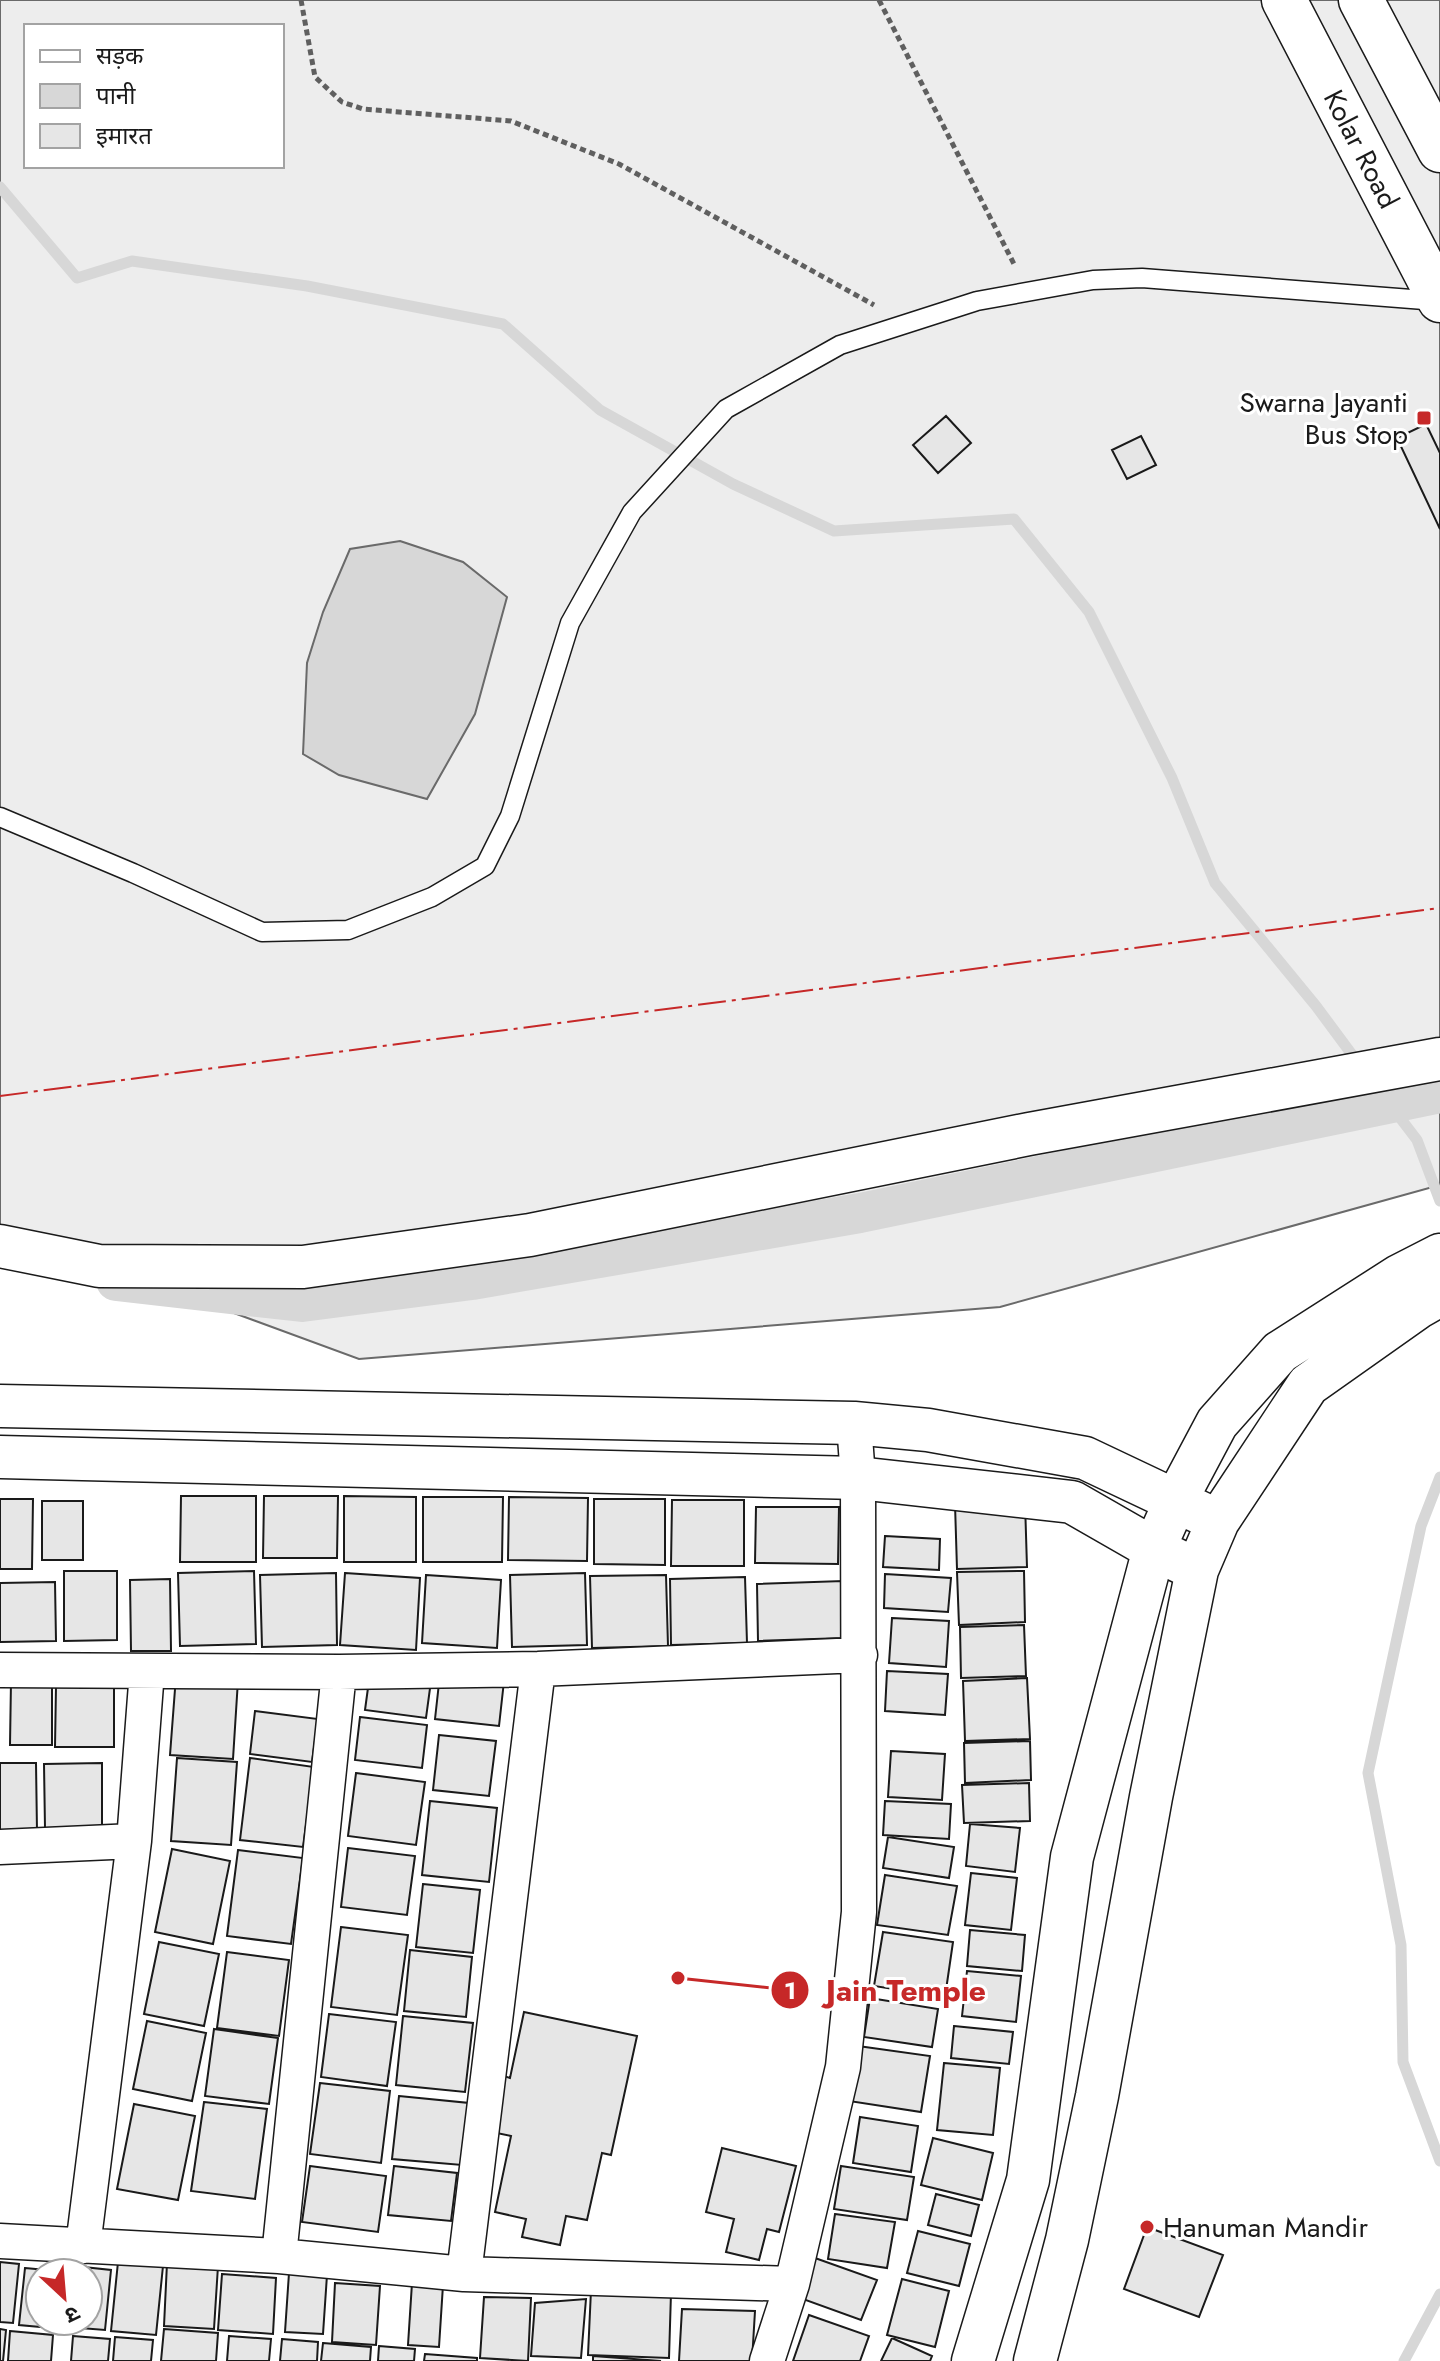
<svg xmlns="http://www.w3.org/2000/svg" width="1440" height="2361" font-family="Jost,'Noto Sans Devanagari',sans-serif">
<style>
.built{fill:#ededed;stroke:#6a6a6a;stroke-width:2;fill-rule:evenodd}
.water{fill:#d7d7d7;stroke:#6a6a6a;stroke-width:2}
.lines{fill:none;stroke-linecap:round;stroke-linejoin:round}
.stream{stroke:#d7d7d7;stroke-width:11}
.canal{stroke:#d7d7d7;stroke-width:40}
.building{fill:#e6e6e6;stroke:#1a1a1a;stroke-width:2}
.service-casing{stroke:#1a1a1a;stroke-width:21}
.minor-casing{stroke:#1a1a1a;stroke-width:37}
.tertiary-casing{stroke:#1a1a1a;stroke-width:45}
.secondary-casing{stroke:#1a1a1a;stroke-width:47}
.path{stroke:#5f5f5f;stroke-width:5;stroke-dasharray:6 4;stroke-linecap:butt}
.service{stroke:#fff;stroke-width:18}
.minor{stroke:#fff;stroke-width:34}
.tertiary{stroke:#fff;stroke-width:42}
.secondary{stroke:#fff;stroke-width:44}
.power{stroke:#c62828;stroke-width:2;stroke-dasharray:28 6 4 6;stroke-linecap:butt}
.poi-dot{fill:#c62828;stroke:#fff;stroke-width:3}
.labels{text-anchor:middle;dominant-baseline:central;stroke-width:6;stroke-linejoin:round;paint-order:stroke}
.street-label{font-size:28px;fill:#1a1a1a;stroke:#fff}
.poi-label{font-size:28px;fill:#1a1a1a;stroke:#fff;text-anchor:end}
.leader{fill:none;stroke:#c62828;stroke-width:3}
.callout-dot{fill:#c62828;stroke:#fff;stroke-width:3}
.mark-label{font-size:24px;text-anchor:middle;font-weight:bold;fill:#fff}
.callout-label{font-size:30px;text-anchor:middle;font-weight:bold;fill:#c62828;stroke:#fff;stroke-width:6;stroke-linejoin:round;paint-order:stroke}
</style>
<rect width="100%" height="100%" fill="#fff"/>
<path class="built" d="M0 0H1440V1185L1000 1307 359 1359 0 1227ZM26 26H282V166H26Z"/>
<path class="water" d="M400 541 463 562 507 597 475 714 427 799 339 775 303 754 307 663 323 612 350 549Z"/>
<g class="lines">
<path class="stream" d="M0 187 77 278 132 261 307 286 503 324 600 410 733 484 834 531 1014 519 1089 612 1172 778 1215 883 1316 1006 1359 1064
M1372 1081 1417 1140 1440 1201
M1440 1477 1421 1526 1368 1773 1401 1945 1403 2062 1440 2161
M1404 2361 1440 2294"/>
<path class="canal" d="M116 1281 302 1302 472 1280 860 1213 1440 1093"/>
</g>
<path class="building" d="M946 416 971 443 938 473 913 445Z
M1426 424 1440 453V529L1397 438Z
M1141 436 1156 465 1127 479 1112 450Z
M181 1496H256V1562H180Z
M264 1496H338L337 1558H263Z
M344 1496 416 1497V1562H344Z
M423 1497H503L502 1562H423Z
M509 1497 588 1498 587 1561 508 1560Z
M0 1499H33L32 1569H0Z
M594 1499H665V1565L594 1564Z
M672 1500H744V1566H671Z
M42 1501H83V1560H42Z
M1025 1502 1027 1567 957 1569 955 1504Z
M756 1507H839L838 1564 755 1563Z
M885 1536 940 1539 939 1570 883 1567Z
M64 1571H117V1640L64 1641Z
M254 1571 256 1644 180 1646 178 1573Z
M1024 1571 1025 1622 959 1625 957 1572Z
M336 1573 337 1645 262 1647 260 1575Z
M345 1573 420 1578 416 1650 340 1645Z
M585 1573 587 1645 512 1647 510 1575Z
M885 1574 951 1578 948 1612 884 1608Z
M426 1575 501 1580 497 1648 422 1643Z
M666 1575 668 1646 592 1648 590 1576Z
M745 1577 747 1643 671 1645 670 1579Z
M170 1579 171 1651H131L130 1580Z
M843 1581 844 1638 758 1641 757 1584Z
M55 1582 56 1641 0 1642V1583Z
M892 1618 949 1621 946 1667 889 1663Z
M1024 1625 1026 1676 961 1678 960 1627Z
M887 1671 948 1674 945 1715 885 1711Z
M370 1673 431 1681 426 1718 365 1710Z
M440 1674 504 1681 499 1726 435 1719Z
M176 1676 238 1680 233 1759 170 1755Z
M1027 1678 1030 1739 965 1741 963 1681Z
M11 1681 52 1682V1745H10Z
M56 1686H114V1747H55Z
M255 1711 318 1719 312 1762 250 1754Z
M360 1717 427 1725 422 1768 355 1760Z
M439 1735 496 1741 489 1796 433 1790Z
M1030 1741 1031 1780 965 1783 964 1743Z
M891 1751 945 1754 942 1800 888 1797Z
M177 1758 237 1762 231 1845 171 1841Z
M250 1758 314 1767 303 1847 240 1840Z
M0 1763H36L37 1831H0Z
M102 1763V1828H45L44 1764Z
M356 1773 425 1782 416 1845 348 1836Z
M1029 1783 1030 1821 964 1823 962 1785Z
M430 1801 497 1808 489 1882 422 1875Z
M885 1801 951 1804 949 1839 883 1835Z
M970 1824 1020 1828 1015 1872 966 1866Z
M888 1837 954 1847 949 1878 883 1868Z
M348 1848 415 1856 407 1915 341 1907Z
M172 1849 230 1861 213 1944 155 1932Z
M238 1850 303 1858 291 1944 227 1936Z
M971 1873 1017 1878 1011 1930 965 1925Z
M885 1875 957 1886 948 1935 877 1925Z
M423 1884 480 1890 473 1953 416 1947Z
M341 1927 408 1935 397 2015 331 2007Z
M970 1930 1025 1935 1022 1971 967 1966Z
M883 1932 953 1942 945 1997 874 1986Z
M159 1942 219 1954 204 2026 144 2014Z
M410 1950 472 1957 466 2017 404 2011Z
M227 1952 289 1960 279 2036 217 2028Z
M967 1971 1021 1976 1016 2022 962 2016Z
M870 1998 938 2009 932 2047 864 2037Z
M524 2012 637 2036 611 2155 602 2153 587 2220 566 2216 560 2245 522 2237 526 2219 495 2212 511 2136 492 2132 504 2076 510 2078Z
M329 2014 396 2022 387 2086 321 2077Z
M403 2016 473 2023 465 2092 396 2085Z
M147 2021 206 2033 192 2101 133 2089Z
M954 2026 1013 2032 1009 2064 951 2058Z
M214 2029 278 2038 269 2104 205 2096Z
M858 2046 930 2056 921 2112 849 2101Z
M944 2063 1000 2068 993 2135 937 2130Z
M320 2083 390 2091 381 2163 310 2154Z
M399 2096 469 2103 462 2165 392 2159Z
M204 2102 267 2109 255 2199 191 2191Z
M134 2104 195 2116 178 2200 117 2189Z
M860 2117 918 2126 911 2172 853 2163Z
M933 2138 993 2153 982 2200 921 2185Z
M722 2148 796 2166 779 2232 767 2229 759 2260 726 2252 734 2219 706 2212Z
M310 2166 386 2176 378 2232 302 2222Z
M394 2166 457 2173 451 2221 388 2215Z
M841 2166 914 2177 907 2220 834 2209Z
M936 2194 979 2205 971 2236 928 2225Z
M835 2214 895 2222 887 2268 828 2259Z
M1147 2227 1223 2255 1199 2317 1124 2289Z
M918 2231 970 2244 959 2286 907 2273Z
M815 2258 877 2280 861 2320 800 2298Z
M0 2262 19 2264 13 2323 0 2322Z
M118 2262 163 2266 156 2335 111 2331Z
M167 2263 218 2266 214 2329 164 2326Z
M74 2266 111 2270 105 2330 68 2327V2321H88V2273H73Z
M25 2268 68 2272 40 2273V2321H63L62 2329 19 2325Z
M289 2273 327 2275 323 2334 285 2332Z
M222 2274 276 2278 273 2334 218 2330Z
M902 2279 949 2291 935 2347 887 2335Z
M335 2283 380 2286 376 2345 332 2342Z
M412 2283 443 2285 439 2347 408 2345Z
M591 2290 671 2293 669 2358 588 2355Z
M484 2297 531 2298 528 2361 480 2358Z
M586 2299 581 2358 531 2356 535 2303Z
M682 2309 755 2311 752 2361H679Z
M809 2315 869 2336 860 2361H793Z
M0 2329 6 2330 3 2361H0Z
M164 2329 218 2333 216 2361H161Z
M10 2331 53 2335 51 2361H8Z
M73 2336 110 2339 108 2361H71Z
M229 2336 271 2339 269 2361H227Z
M115 2337 153 2340 151 2361H113Z
M892 2338 932 2356 930 2361H881Z
M282 2339 318 2342 317 2361H280Z
M323 2343 371 2347 370 2361H321Z
M379 2346 415 2349 414 2361H378Z
M425 2354 477 2358V2361H424Z
M593 2356 661 2361H593Z"/>
<g class="lines">
<defs>
<path id="service" d="M0 817 133 873 262 932 348 930 432 897 485 866 510 816 570 623 632 512 726 409 840 345 977 301 1093 280 1142 278 1437 301"/>
<path id="minor" d="M0 1670 339 1672 538 1669 860 1655
M0 1847 134 1841
M0 2241 279 2256 464 2274 792 2284
M83 2246 134 1841 147 1671
M279 2256 339 1672
M464 2274 538 1669
M767 2361 792 2284 843 2067 859 1912 858 1478 854 1423"/>
<path id="tertiary" d="M0 1246 99 1266 303 1267 530 1235 1029 1134 1440 1059
M0 1406 854 1423 928 1430 1085 1458 1218 1521
M0 1457 858 1478 1072 1502 1154 1549 1197 1570
M973 2361 1028 2180 1072 1857 1154 1549 1175 1502 1217 1423 1280 1352 1399 1276 1440 1255
M1035 2361 1067 2240 1097 2096 1151 1797 1197 1570 1218 1521 1308 1385 1417 1308 1440 1295"/>
<g id="secondary">
<path id="s1" d="M1284 0 1440 300"/>
<path d="M1361 0 1440 150"/>
</g>
</defs>
<use href="#service" class="service-casing"/>
<use href="#minor" class="minor-casing"/>
<use href="#tertiary" class="tertiary-casing"/>
<use href="#secondary" class="secondary-casing"/>
<path class="path" d="M301 0 315 77 342 102 363 109 511 121 619 164 874 305
M879 0 1015 266"/>
<use href="#service" class="service"/>
<use href="#minor" class="minor"/>
<use href="#tertiary" class="tertiary"/>
<use href="#secondary" class="secondary"/>
<path class="power" d="M0 1096 1440 908"/>
</g>
<g class="poi-dot">
<rect x="1416" y="410" width="16" height="16" rx="4"/>
<circle cx="1147" cy="2227" r="8"/>
</g>
<g class="labels">
<g class="street-label">
<text stroke="none"><textPath href="#s1" startOffset="168">Kolar Road</textPath></text>
</g>
<g class="poi-label">
<text x="1408" y="402">Swarna Jayanti<tspan x="1408" dy="32">Bus Stop</tspan></text>
<text x="1163" y="2227" text-anchor="start">Hanuman Mandir</text>
</g>
</g>
<path class="leader" d="M678 1978L790 1990"/>
<g class="callout-dot">
<circle cx="678" cy="1978" r="8"/>
<circle cx="790" cy="1990" r="20"/>
</g>
<g class="mark-label">
<text x="790" y="1999">1</text>
</g>
<g class="callout-label">
<text x="906" y="2001">Jain Temple</text>
</g>
<rect x="24" y="24" width="260" height="144" fill="#ffffff" stroke="#a3a3a3" stroke-width="2"/>
<rect x="40" y="50" width="40" height="12" fill="#ffffff" stroke="#a3a3a3" stroke-width="2"/>
<text x="96" y="64" font-size="24" fill="#1a1a1a">सड़क</text>
<rect x="40" y="84" width="40" height="24" fill="#d7d7d7" stroke="#a3a3a3" stroke-width="2"/>
<text x="96" y="104" font-size="24" fill="#1a1a1a">पानी</text>
<rect x="40" y="124" width="40" height="24" fill="#e6e6e6" stroke="#a3a3a3" stroke-width="2"/>
<text x="96" y="144" font-size="24" fill="#1a1a1a">इमारत</text>
<g transform="translate(64 2297) rotate(154)"><circle r="38" fill="#ffffff" stroke="#a3a3a3" stroke-width="2"/>
<path d="M0-6L14 30L0 20L-14 30Z" fill="#c62828"/>
<text y="-12" font-size="22" font-weight="bold" text-anchor="middle" fill="#1a1a1a">उ</text>
</g>
</svg>
